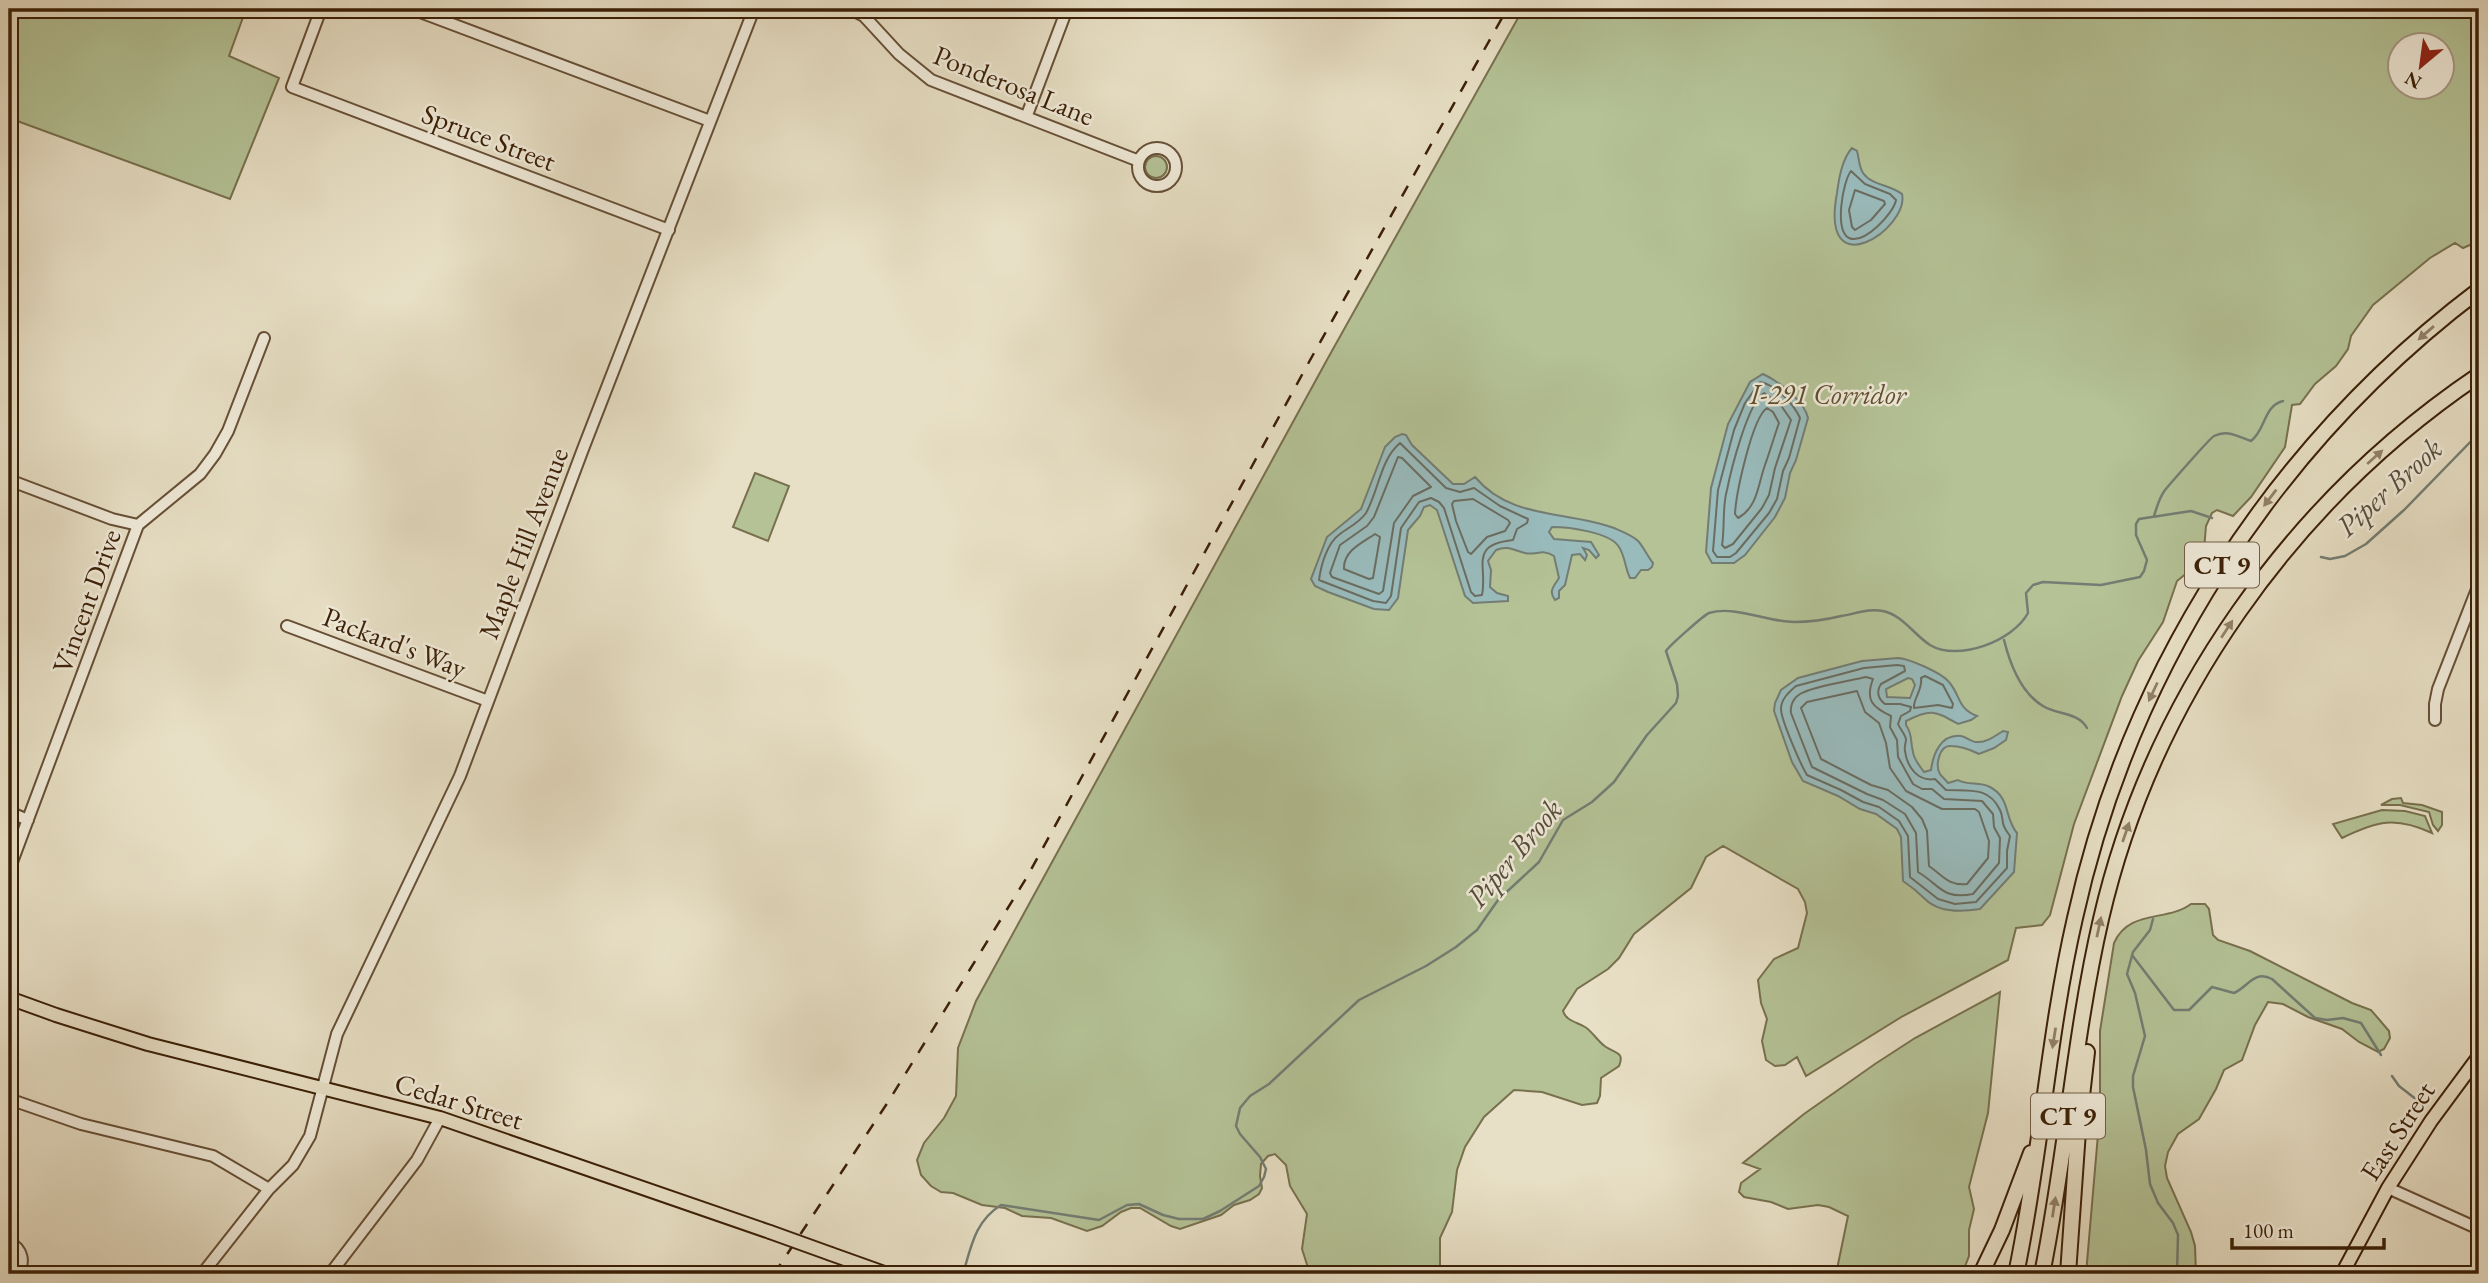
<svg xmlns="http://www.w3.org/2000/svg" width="2488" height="1283" font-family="'EB Garamond',serif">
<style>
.green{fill:#b4c296;stroke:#78704e;stroke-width:2;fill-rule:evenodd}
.water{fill:#99bbbc;stroke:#737d73;stroke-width:2;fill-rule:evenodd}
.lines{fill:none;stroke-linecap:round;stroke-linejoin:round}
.shore{stroke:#6a6d61;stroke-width:2}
.stream{stroke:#737d73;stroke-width:2.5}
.minor-casing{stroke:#664f36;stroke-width:14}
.major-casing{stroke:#3b1f06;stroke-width:16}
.highway-casing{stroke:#3b1f06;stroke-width:18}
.minor{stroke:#f0ebda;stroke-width:10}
.major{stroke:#e8e0c6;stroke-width:12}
.highway{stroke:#e8e0c6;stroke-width:14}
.rail{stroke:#3b1f06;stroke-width:2.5;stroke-dasharray:12 12;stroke-linecap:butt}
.major-bridge-casing{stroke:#3b1f06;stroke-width:16;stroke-linecap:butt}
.major-bridge{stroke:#e8e0c6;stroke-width:12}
.oneway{fill:#928066}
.labels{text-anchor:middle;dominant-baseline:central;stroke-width:5;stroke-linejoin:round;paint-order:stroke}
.shield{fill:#f0ebda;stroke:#715c46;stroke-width:2}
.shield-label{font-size:26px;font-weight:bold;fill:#3b1f06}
.street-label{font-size:28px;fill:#3b1f06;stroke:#f0ebda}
.park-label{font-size:28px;font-style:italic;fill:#5f5031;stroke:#f0ebda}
.water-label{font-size:30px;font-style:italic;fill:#574e3d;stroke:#f0ebda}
</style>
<rect width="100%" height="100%" fill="#e8e0c6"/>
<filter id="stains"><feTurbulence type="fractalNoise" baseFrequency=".00286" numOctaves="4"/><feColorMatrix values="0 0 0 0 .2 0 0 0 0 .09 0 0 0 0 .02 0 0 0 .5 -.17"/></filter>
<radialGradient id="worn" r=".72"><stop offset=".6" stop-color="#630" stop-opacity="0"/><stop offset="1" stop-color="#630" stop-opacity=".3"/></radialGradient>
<path class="green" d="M9 9H246L229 56 279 78 230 199 9 118Z
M1523 9H2479V241L2463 248 2455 243 2430 258 2373 305 2351 336 2348 349 2336 366 2315 384 2300 404 2292 405 2285 447 2251 497 2233 516 2217 510 2212 513 2206 526 2204 550 2188 572 2177 581 2163 622 2138 661 2122 696 2074 824 2050 915 2042 925 2016 928 2008 960 1903 1016 1806 1076 1797 1057 1785 1065 1775 1066 1766 1060 1762 1041 1767 1019 1761 1003 1758 980 1774 959 1798 948 1807 913 1805 902 1798 889 1723 846 1706 857 1691 888 1634 934 1619 958 1608 969 1577 989 1563 1011C1566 1021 1577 1022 1585 1027 1593 1032 1598 1042 1606 1047 1615 1053 1625 1052 1619 1066L1601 1078 1600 1096 1597 1103 1582 1105 1542 1092 1514 1090 1484 1117 1465 1147 1457 1170 1452 1212 1440 1238V1274H1310L1302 1249 1307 1214 1290 1186 1286 1165 1275 1154 1268 1156 1261 1164 1260 1176 1262 1188 1259 1194 1250 1200 1234 1205 1221 1215 1180 1229 1171 1226 1140 1208H1131L1121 1212 1102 1226 1087 1231 1051 1218 1022 1216 1005 1208 982 1205 953 1193 941 1192 931 1186 921 1175 917 1160 924 1143 944 1118 956 1096 958 1048 976 1001 1328 358ZM2400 46H2442V88H2400Z
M1145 167a11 11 0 1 1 22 0a11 11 0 1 1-22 0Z
M755 473 789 486 768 541 733 527Z
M2401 798 2403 803 2422 805 2442 812V825L2438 831 2433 825 2429 812 2400 805H2381L2392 799Z
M2382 810 2405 811 2425 816 2432 833C2395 816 2377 821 2342 838L2333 824Z
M2191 904H2205L2209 909 2213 935 2218 940 2250 951 2352 1003 2371 1010 2389 1031 2390 1038 2384 1049 2378 1052 2359 1042 2342 1029 2308 1017 2283 1004 2268 1002 2255 1025 2242 1060 2224 1070 2216 1089 2199 1119 2178 1134 2168 1152 2165 1166 2167 1178 2191 1232 2195 1246 2196 1274H2086L2100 1111V1031L2114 943C2129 909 2167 922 2191 904Z
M2000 992 1988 1113 1969 1187 1974 1209 1969 1230V1256L1962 1274H1836L1848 1216 1829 1207 1818 1205 1788 1209 1771 1202 1744 1197 1739 1192 1741 1183 1760 1169 1743 1163 1804 1114 1875 1064 1915 1038Z"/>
<path class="water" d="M1852 148 1857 151C1859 158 1859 167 1863 173 1871 185 1891 185 1902 194 1910 228 1819 289 1837 193 1839 178 1842 159 1852 148Z
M1763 374C1778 381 1804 400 1808 418L1796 460 1790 473 1785 498 1775 517 1745 555 1734 563H1712L1706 552 1711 488 1728 424 1750 382Z
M1402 434 1406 435 1412 445 1453 484H1464L1475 477C1511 520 1565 510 1614 528 1621 531 1632 535 1638 541 1643 546 1648 557 1653 563L1652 567 1648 570H1641L1635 578H1630C1625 568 1625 556 1619 547 1610 532 1568 527 1552 527L1549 532 1554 539 1591 542 1599 555 1596 558 1589 550 1583 548 1587 555 1585 560 1580 554 1572 555 1565 585 1559 591V598L1555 600C1548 591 1554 586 1559 578L1554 556C1542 548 1536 556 1525 553 1513 550 1508 545 1496 550L1488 561 1491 570 1490 587 1497 593 1508 596V601L1473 603 1465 596 1437 510 1430 505 1424 507 1420 516 1408 530 1398 598 1389 610 1374 609 1328 592 1315 586 1311 579 1327 537 1361 509 1385 447 1395 437Z
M1898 658C1910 659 1942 673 1949 682 1961 696 1957 708 1977 716L1971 720 1958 724C1935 711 1931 708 1906 721V725C1913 735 1910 741 1913 752 1914 760 1920 766 1924 772L1931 770C1933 755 1940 734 1961 736 1967 737 1971 742 1977 742 1986 743 1995 736 2003 731L2008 732 2006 740 1994 748 1979 754C1971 750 1961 746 1951 746 1939 745 1935 766 1940 774 1942 777 1946 780 1948 783L1958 780C1968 786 1979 781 1990 787 2011 798 2004 818 2017 833L2014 872 1980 909C1962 912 1939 913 1925 899 1918 892 1912 887 1903 881L1901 837 1897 829 1876 814 1860 809 1838 796 1803 781 1792 762 1774 711 1775 703 1781 690 1798 678 1862 661ZM1908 678 1912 679 1915 685 1910 698 1887 697 1886 689Z"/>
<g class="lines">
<path class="shore" d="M1851 171 1865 184 1890 194 1896 200C1894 213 1864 245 1849 238 1834 230 1843 181 1851 171Z
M1855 190 1884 201 1885 204 1871 220 1855 230 1852 227 1849 210Z
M1760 382C1776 385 1793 403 1800 418L1789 458 1783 471 1777 499 1769 513 1736 553 1730 557H1717L1713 551 1718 490 1734 430 1745 403Z
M1764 393 1780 404 1791 420 1775 468 1769 495 1762 508 1733 544 1725 548 1722 545C1725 527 1722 507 1727 490 1731 470 1748 402 1764 393Z
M1767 408 1773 412 1779 423C1774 437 1770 451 1765 465 1758 484 1758 507 1738 518L1735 514C1736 494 1752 418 1767 408Z
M1400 443 1446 488 1460 492 1474 488 1500 506 1528 519 1527 523 1517 529 1513 540C1468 545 1488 566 1482 595L1475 596 1471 592 1444 508 1439 502 1431 498 1419 502 1401 528 1391 596 1386 603 1373 601 1319 580C1321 565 1327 543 1340 534 1349 527 1359 523 1366 513 1379 490 1380 460 1400 443Z
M1398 457 1402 458 1431 487 1413 496 1394 523 1383 591 1379 594 1332 577 1330 573 1340 545 1367 526 1374 517Z
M1473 499 1508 520 1510 523 1505 531 1487 537 1471 554 1468 552 1456 521 1452 504 1454 501Z
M1375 534 1380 537 1373 578 1369 579 1344 569C1343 551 1362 543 1375 534Z
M1897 665 1904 666 1905 671 1881 684C1876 691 1878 699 1885 704H1900L1911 707 1910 711 1901 716 1898 724C1900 729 1905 734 1906 739 1906 743 1904 747 1905 751 1907 767 1918 782 1935 779L1946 790C1968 791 1989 786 2000 810 2005 821 1999 822 2010 836L2007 851V868L1976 902 1955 904 1938 899 1910 877 1908 836 1899 821 1879 807 1863 802 1841 790 1807 775C1801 765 1781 720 1781 709 1781 699 1789 692 1796 686L1864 668Z
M1925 676 1943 685 1953 704 1952 708 1938 705 1914 708C1913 698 1923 690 1921 678Z
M1866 677 1873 679C1865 700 1872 707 1891 716L1890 727 1897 740 1898 757 1913 784 1922 789H1932L1944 799 1982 801 1993 814 1994 827 2000 838 1999 863 1973 894C1942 900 1940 885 1918 872L1916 833 1905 814 1883 800 1867 794 1812 767 1791 713C1790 706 1793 698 1800 694 1813 686 1849 681 1866 677Z
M1857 691 1865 712 1879 723 1886 743 1890 768 1906 791 1942 809H1975L1979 812 1989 841 1988 858 1967 884C1948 886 1942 875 1929 866L1927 831 1922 819 1912 807 1888 790 1871 785 1821 759 1801 708 1807 702Z"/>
<path class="stream" d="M2154 516C2157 507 2159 498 2165 490 2170 484 2210 438 2214 436 2228 429 2238 437 2251 441 2266 430 2263 406 2283 401
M2321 557 2330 559 2345 556 2366 544 2404 510 2479 433
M2004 640C2010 664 2021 693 2043 706 2057 715 2078 712 2087 728
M2153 919 2150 930 2133 952 2127 974 2135 993 2145 1036 2133 1076V1087L2146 1150 2150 1184 2158 1203 2173 1223 2178 1235 2177 1274
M2132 955 2174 1010H2189L2212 987 2234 993C2249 986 2254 970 2272 979L2315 1018 2327 1020 2343 1018 2361 1023 2381 1055
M2392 1076 2399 1086 2417 1100
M963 1274C971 1247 975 1221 1001 1205L1099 1220 1127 1205 1139 1204 1163 1215 1179 1219H1203L1220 1211 1259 1186 1264 1177 1266 1169 1260 1157 1240 1134 1236 1126 1240 1108 1250 1096 1269 1084 1359 1000 1426 966 1456 947 1477 930 1498 900 1539 862 1563 820 1592 802 1614 782 1647 735 1676 703 1678 696 1677 684 1666 651C1669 646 1704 615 1709 613 1735 605 1767 622 1794 622 1810 622 1825 620 1841 616 1855 614 1869 608 1883 611 1904 616 1913 634 1930 645 1958 662 2013 641 2028 613L2026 593 2033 585 2043 582 2101 585 2140 577 2144 571 2147 560 2136 535V524L2139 519 2191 511 2212 518"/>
<defs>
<path id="minor" d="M321 9 292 87 669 230
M412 9 710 121
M851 9 864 16 899 54 931 80 1139 161
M1027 115 1067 9
M1138 167a19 19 0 1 1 38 0a19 19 0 1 1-38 0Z
M9 480 112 519 138 525
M287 626 488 701
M2435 720V704L2438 689 2479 584
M9 812 28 820
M9 870 138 525 200 474 215 454 228 431 264 338
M9 1099 81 1124 213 1156 269 1189
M2388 1188 2479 1229
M9 1242C22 1249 26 1262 17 1274
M202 1274 269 1189 293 1165 310 1136 337 1034 460 776 583 449 754 9
M330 1274 417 1160 440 1118"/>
<path id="major" d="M9 998 56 1015 148 1044 440 1118 770 1232
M831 1254 887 1274
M2342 1274 2388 1188 2431 1121 2479 1056"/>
<path id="highway" d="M1981 1274 2002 1230 2031 1153
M2016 1274C2041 1156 2048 1035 2075 918 2130 668 2275 444 2479 290
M2042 1274C2066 1157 2074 1036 2101 919 2152 698 2292 501 2479 375
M2068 1274 2078 1131 2087 1052"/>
</defs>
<use href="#minor" class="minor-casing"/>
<use href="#major" class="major-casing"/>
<use href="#highway" class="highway-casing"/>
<use href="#minor" class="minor"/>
<use href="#major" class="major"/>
<use href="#highway" class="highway"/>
<path class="rail" d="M774 1274 888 1102 1027 877 1309 362 1507 9"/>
<defs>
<path id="major-bridge" d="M770 1232 831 1254"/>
</defs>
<use href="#major-bridge" class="major-bridge-casing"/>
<use href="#major-bridge" class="major-bridge"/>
</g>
<defs><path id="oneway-solid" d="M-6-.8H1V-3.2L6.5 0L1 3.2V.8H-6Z" transform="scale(1.75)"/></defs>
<g class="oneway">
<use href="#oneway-solid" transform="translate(2426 333) rotate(139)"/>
<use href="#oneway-solid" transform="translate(2375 457) rotate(-42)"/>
<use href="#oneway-solid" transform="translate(2270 498) rotate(127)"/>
<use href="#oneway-solid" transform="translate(2227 629) rotate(-57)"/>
<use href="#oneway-solid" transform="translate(2153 692) rotate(115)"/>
<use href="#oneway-solid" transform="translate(2126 832) rotate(-71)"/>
<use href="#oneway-solid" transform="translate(2099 927) rotate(-78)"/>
<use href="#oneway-solid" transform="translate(2054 1038) rotate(99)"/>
<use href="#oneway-solid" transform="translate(2054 1207) rotate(-81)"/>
</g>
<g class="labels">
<g class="shield">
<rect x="2185" y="542.5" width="74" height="45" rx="5"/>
<rect x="2031" y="1093.5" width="74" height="45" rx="5"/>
</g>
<g class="shield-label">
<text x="2222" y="565">CT 9</text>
<text x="2068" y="1116">CT 9</text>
</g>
<g class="street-label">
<text transform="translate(1014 85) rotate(22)">Ponderosa Lane</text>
<text transform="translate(489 137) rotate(21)">Spruce Street</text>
<text transform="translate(523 543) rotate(-69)">Maple Hill Avenue</text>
<text transform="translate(86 601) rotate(-70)">Vincent Drive</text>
<text transform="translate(395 642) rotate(21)">Packard's Way</text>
<text transform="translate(459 1101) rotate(17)">Cedar Street</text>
<text transform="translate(2397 1131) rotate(-57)">East Street</text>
</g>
<g class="park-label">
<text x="1828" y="394">I-291 Corridor</text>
</g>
<g class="water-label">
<text transform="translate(2389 487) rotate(-42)">Piper Brook</text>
<text transform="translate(1514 853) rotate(-50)">Piper Brook</text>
</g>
</g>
<rect width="2488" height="1283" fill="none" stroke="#e8e0c6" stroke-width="35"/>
<rect x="10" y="10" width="2467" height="1262" fill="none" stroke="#3b1f06" stroke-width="3.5"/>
<rect x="18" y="18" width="2453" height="1248" fill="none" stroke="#3b1f06" stroke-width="2"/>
<g transform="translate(2421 66) rotate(209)"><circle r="33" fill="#f0ebda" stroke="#a89985" stroke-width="2"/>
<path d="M0-5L12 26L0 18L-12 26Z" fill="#8f2418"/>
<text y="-10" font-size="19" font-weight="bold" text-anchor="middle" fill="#3b1f06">N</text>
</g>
<path d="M2232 1238v10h152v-10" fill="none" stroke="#3b1f06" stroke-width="3.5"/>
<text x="2243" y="1238" font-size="21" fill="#3b1f06" stroke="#f0ebda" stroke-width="5" paint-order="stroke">100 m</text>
<rect width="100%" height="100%" filter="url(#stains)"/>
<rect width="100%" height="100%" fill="url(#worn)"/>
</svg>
